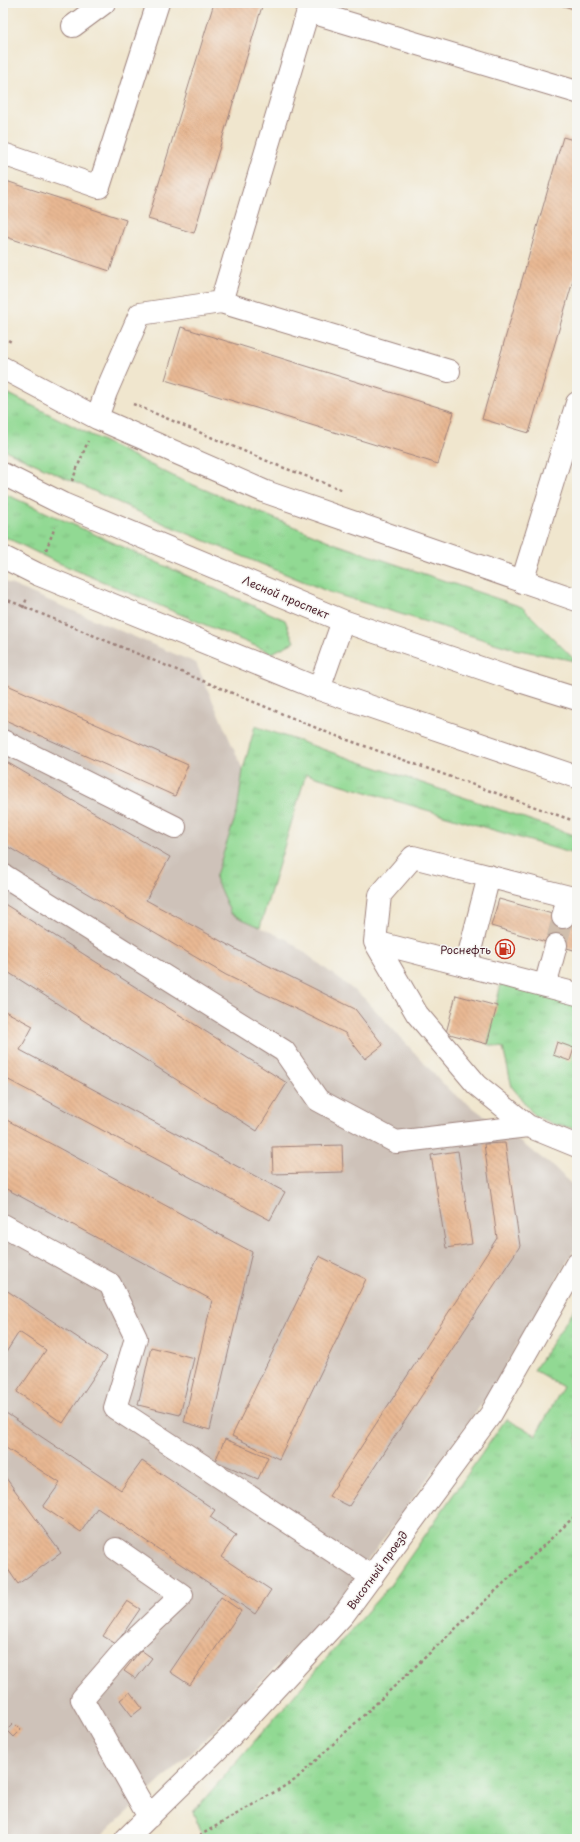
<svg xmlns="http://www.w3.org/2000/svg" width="580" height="1842" font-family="'Playpen Sans',sans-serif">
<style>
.industrial{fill:#cec2b9}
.grass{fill:url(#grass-tufts);stroke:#6e7c5f}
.building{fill:url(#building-back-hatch)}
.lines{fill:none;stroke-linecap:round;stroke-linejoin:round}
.minor-tunnel{stroke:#cfbead;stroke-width:22;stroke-dasharray:22 11;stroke-linecap:butt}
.minor-casing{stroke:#9d827c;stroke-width:24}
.major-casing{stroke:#9d827c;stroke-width:24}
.path{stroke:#9d827c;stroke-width:2.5;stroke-dasharray:3 3;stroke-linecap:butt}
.minor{stroke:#fff;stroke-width:22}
.major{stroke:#fff;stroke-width:22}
.labels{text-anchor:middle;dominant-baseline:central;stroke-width:3;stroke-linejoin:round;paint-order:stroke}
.street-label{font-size:11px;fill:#4a1f2b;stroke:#f6f6f2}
.poi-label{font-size:11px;fill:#4a1f2b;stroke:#f6f6f2;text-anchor:end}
</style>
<defs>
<pattern id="grass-tufts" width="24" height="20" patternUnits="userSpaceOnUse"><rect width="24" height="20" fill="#91d993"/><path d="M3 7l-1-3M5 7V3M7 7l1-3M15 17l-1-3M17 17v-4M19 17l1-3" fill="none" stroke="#7fba7f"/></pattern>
<pattern id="building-back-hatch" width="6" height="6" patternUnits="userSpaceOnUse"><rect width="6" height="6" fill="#e8b893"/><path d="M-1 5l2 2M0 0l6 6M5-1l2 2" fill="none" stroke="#c89e7f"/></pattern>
</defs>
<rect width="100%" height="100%" fill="#f6f6f2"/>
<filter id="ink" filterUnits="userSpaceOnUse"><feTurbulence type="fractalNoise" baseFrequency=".025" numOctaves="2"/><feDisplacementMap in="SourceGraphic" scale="8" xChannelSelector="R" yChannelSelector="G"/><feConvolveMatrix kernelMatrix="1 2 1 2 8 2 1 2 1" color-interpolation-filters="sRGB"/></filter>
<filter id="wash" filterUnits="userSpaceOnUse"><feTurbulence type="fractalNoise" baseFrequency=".012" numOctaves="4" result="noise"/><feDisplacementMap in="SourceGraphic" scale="16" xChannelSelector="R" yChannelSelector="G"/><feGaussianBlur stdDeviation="0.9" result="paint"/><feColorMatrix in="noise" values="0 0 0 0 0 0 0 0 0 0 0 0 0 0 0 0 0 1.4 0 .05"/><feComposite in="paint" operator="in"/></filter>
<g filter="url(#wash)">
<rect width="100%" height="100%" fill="#f0e6ce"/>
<path class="industrial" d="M3 581 196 663 243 770 237 812 215 877 231 914 288 940 364 998 449 1090 554 1167 577 1190V1245L486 1398 334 1607 215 1730 98 1839H3Z"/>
<path class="grass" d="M3 391 179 479 336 544 522 607 576 661 514 649 329 592 167 525 3 449Z
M3 493 285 620 294 642 272 653 54 561 3 536Z
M255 726 577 836V855L306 774 260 927 231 914 215 878 237 812 243 770Z
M501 983 577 1004V1129L553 1124 534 1115 512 1087 503 1048 487 1044Z
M577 1305V1839H204L193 1812 391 1584 506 1419 536 1435 563 1387 534 1370Z"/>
<g id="blocks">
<path class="building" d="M214 3H263L194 233 148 219Z
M553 3H577V10Z
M563 137 577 141V267L529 433 482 419Z
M3 180 126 220 110 271 3 236Z
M181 327 454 412 438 464 165 380Z
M3 683 188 765 175 796 3 719Z
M3 760 170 857 146 900 239 951 355 1009 383 1045 365 1059 345 1033 226 975 3 844Z
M499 899 577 921V951L491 926Z
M3 903 287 1083 257 1131 3 969Z
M456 995 497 1006 487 1044 446 1033Z
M3 1010 33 1026 20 1050 285 1192 270 1220 3 1077Z
M557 1042 574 1048 570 1061 553 1055Z
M3 1118 252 1252 210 1430 184 1422 212 1300 3 1187Z
M505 1143 520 1246 349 1506 329 1496 497 1238 484 1144Z
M342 1145 343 1172 273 1174 272 1147Z
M458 1151 472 1244 446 1248 431 1155Z
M319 1256 366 1279 279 1459 232 1436Z
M3 1288 107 1357 63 1423 17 1392 46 1350 19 1332 5 1354 3 1353Z
M151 1347 194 1358 180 1415 138 1405Z
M3 1411 121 1490 142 1461 215 1510 210 1517 236 1535 221 1557 271 1590 255 1614 97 1508 81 1532 43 1507 60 1483 3 1446Z
M225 1439 268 1457 258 1479 215 1461Z
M3 1474 61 1553 18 1584 3 1562Z
M221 1597 241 1611 190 1685 170 1672Z
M127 1601 140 1609 116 1644 103 1636Z
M141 1650 152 1658 136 1679 124 1671Z
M130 1692 142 1708 132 1716 120 1700Z
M14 1723 21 1730 14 1737 7 1730Z"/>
</g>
</g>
<g filter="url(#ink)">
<use href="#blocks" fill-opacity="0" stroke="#9d827c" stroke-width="1"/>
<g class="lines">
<path class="minor-tunnel" d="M556 945 563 917"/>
<defs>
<path id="minor" d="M305 3 308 11 221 302 449 371
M308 11 577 92
M73 26 104 3
M3 154 99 187 158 3
M3 368 97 418 266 492 577 600
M97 418 106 392 140 314 221 302
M522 582 577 403
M3 741 175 827
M3 875 284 1051 318 1100 396 1142 528 1126
M577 899 413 857 380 895 375 942 417 1014 477 1085 528 1126 577 1146
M563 917 568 897
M375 942 577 994
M466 966 489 876
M545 986 556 945
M3 1225 110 1284 136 1338 115 1408 372 1577
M116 1549 182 1595 126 1648 82 1699 149 1817
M126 1839 229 1738 344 1614 491 1414 577 1263"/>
<path id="major" d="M3 474 63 504 343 621 510 678 577 699
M3 557 37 574 319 689 577 777
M319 689 343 621"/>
</defs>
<use href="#minor" class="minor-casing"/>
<use href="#major" class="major-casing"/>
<path class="path" d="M3 337 13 343
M133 404 279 466 343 490
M72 481 88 441
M46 550 55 527
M3 598 331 734 577 822
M23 608 27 598
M194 1839 295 1780 577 1514"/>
<use href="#minor" class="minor"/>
<use href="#major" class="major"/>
</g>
</g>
<defs>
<symbol id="fuel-ring" viewBox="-11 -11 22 22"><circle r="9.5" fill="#f6f6f2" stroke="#c8321e" stroke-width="1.5"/><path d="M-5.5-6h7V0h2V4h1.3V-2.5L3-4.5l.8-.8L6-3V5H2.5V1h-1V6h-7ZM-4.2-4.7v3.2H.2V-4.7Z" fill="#c8321e"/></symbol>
</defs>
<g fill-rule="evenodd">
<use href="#fuel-ring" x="494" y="938" width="22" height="22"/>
</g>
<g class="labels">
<g class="street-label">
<text transform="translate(286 597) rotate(23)">Лесной проспект</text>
<text transform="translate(377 1570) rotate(-54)">Высотный проезд</text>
</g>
<g class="poi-label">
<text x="491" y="949">Роснефть</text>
</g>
</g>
<rect width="580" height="1842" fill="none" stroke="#f6f6f2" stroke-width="16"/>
</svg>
